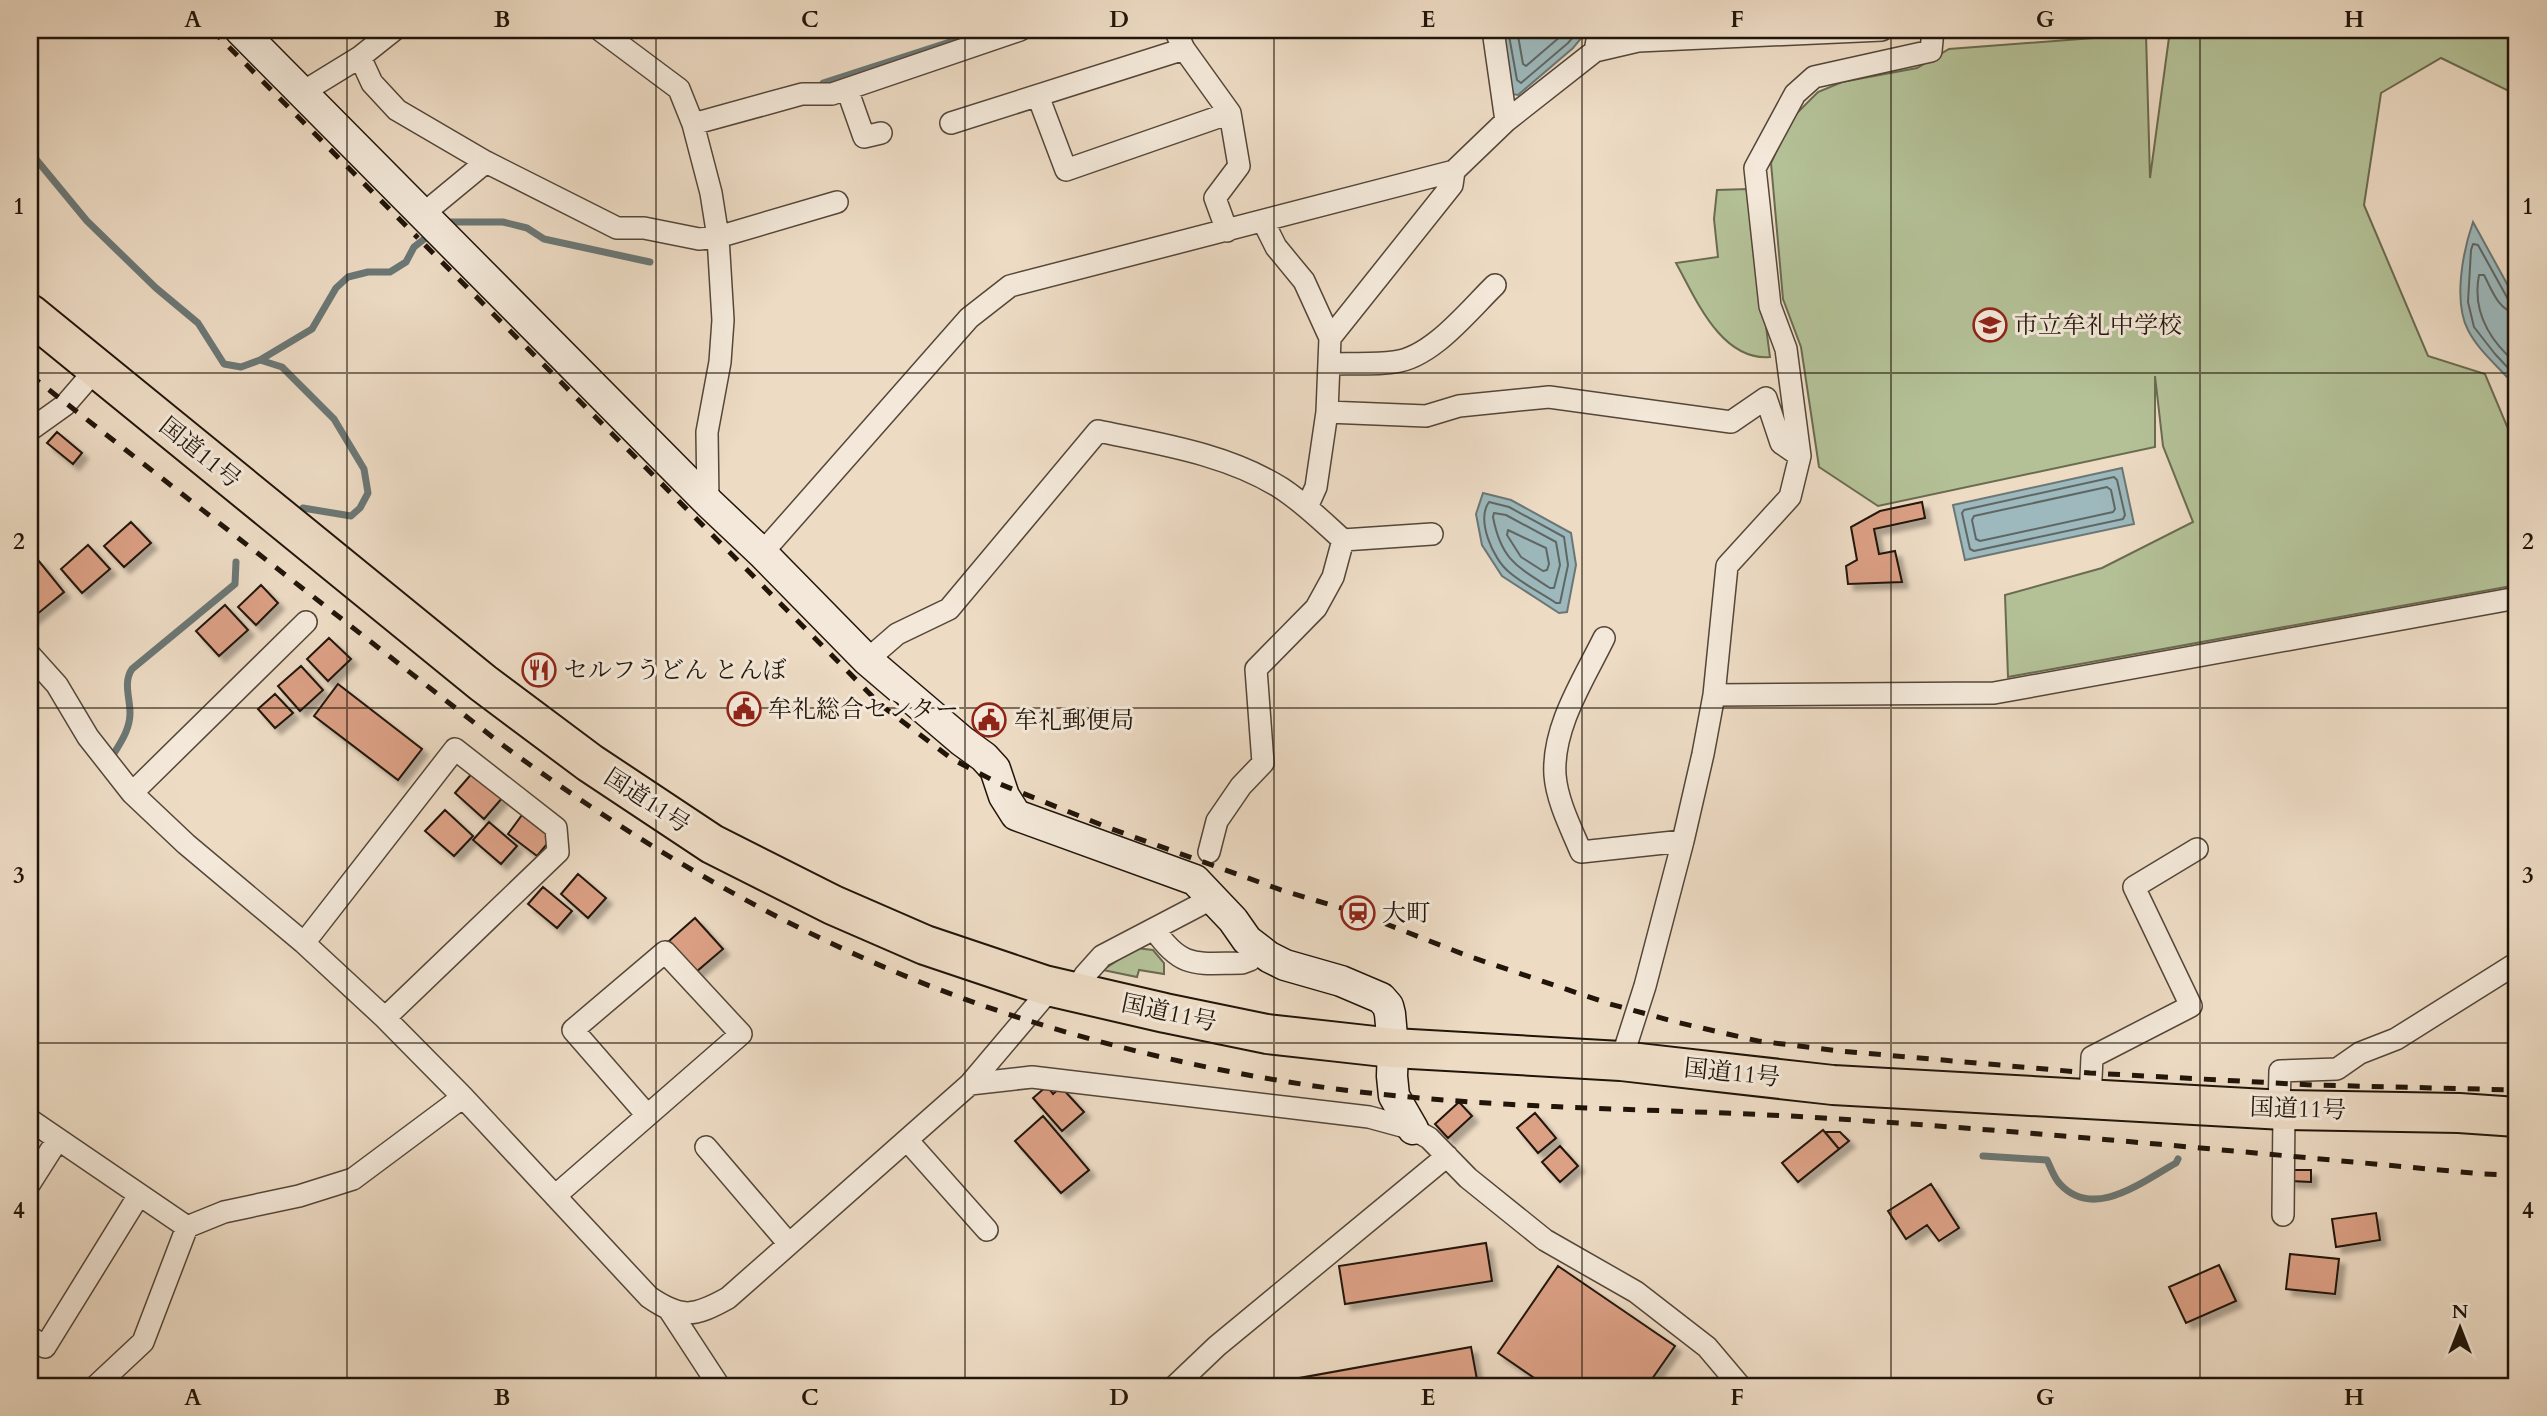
<svg xmlns="http://www.w3.org/2000/svg" width="2547" height="1416" font-family="Cardo,'Noto Serif JP',serif">
<style>
.green{fill:#b4c197;stroke:#6a6b50;stroke-width:2}
.water{fill:#9db9bd;stroke:#6b7775;stroke-width:2}
.lines{fill:none;stroke-linecap:round;stroke-linejoin:round}
.shore{stroke:#5f6764;stroke-width:2}
.stream{stroke:#6b7775;stroke-width:7}
.building{fill:#dca085;stroke:#21150a;stroke-width:2;filter:url(#shadow)}
.street-casing{stroke:#544638;stroke-width:24}
.secondary-casing{stroke:#21150a;stroke-width:33}
.highway-casing{stroke:#21150a;stroke-width:42}
.street{stroke:#f3e8d9;stroke-width:21}
.secondary{stroke:#f3e8d9;stroke-width:30}
.highway{stroke:#eddbc4;stroke-width:38}
.rail{stroke:#21150a;stroke-width:5;stroke-dasharray:12 12;stroke-linecap:butt}
.grid{fill:none;stroke:#21150a;stroke-width:2;stroke-opacity:0.55}
.labels{text-anchor:middle;dominant-baseline:central;stroke-width:6;stroke-linejoin:round;paint-order:stroke}
.poi-label{font-size:24px;fill:#21150a;stroke:#f3e8d9;text-anchor:start}
.street-label{font-size:24px;fill:#21150a;stroke:#f3e8d9}
.neatline{fill:none;stroke:#21150a;stroke-width:2.5}
.grid-label{font-size:23px;text-anchor:middle;font-weight:bold;fill:#21150a}
</style>
<defs>
<filter id="shadow"><feDropShadow dx="6" dy="6" stdDeviation="2" flood-color="#0004"/></filter>
</defs>
<rect width="100%" height="100%" fill="#eddbc4"/>
<filter id="stains"><feTurbulence type="fractalNoise" baseFrequency=".00286" numOctaves="4"/><feColorMatrix values="0 0 0 0 .2 0 0 0 0 .09 0 0 0 0 .02 0 0 0 .5 -.17"/></filter>
<radialGradient id="worn" r=".72"><stop offset=".6" stop-color="#630" stop-opacity="0"/><stop offset="1" stop-color="#630" stop-opacity=".3"/></radialGradient>
<path class="green" d="M2170 30H2517V95L2441 58 2381 93 2364 205 2428 356 2485 374 2517 450V585L2008 677 2005 595 2102 568 2193 522 2163 446 2155 376V447L1878 506 1819 467 1801 347 1783 299 1771 163 1792 118 1818 92 1842 82 1917 68 1949 49 2146 34 2150 178Z
M1748 189 1770 357C1721 361 1696 299 1676 263L1718 257 1714 219 1717 190Z
M1136 948 1153 950 1164 963V974L1139 970 1137 977 1103 970Z"/>
<path class="water" d="M1501 30H1588L1573 48 1518 95 1512 94Z
M2473 222 2517 302V380L2507 377C2494 363 2477 348 2468 330 2453 301 2463 251 2473 222Z
M2122 468 2134 524 1965 560 1953 505Z
M1483 493 1511 500 1571 533 1576 565 1567 612 1559 613 1502 576 1482 545 1476 514Z"/>
<g class="lines">
<path class="shore" d="M1508 30 1517 80 1521 83 1568 43 1579 30
M1517 30 1523 64 1526 66 1568 30
M2517 304 2509 301 2478 245 2473 244 2471 250 2468 302 2474 327 2495 354 2511 371 2517 373
M2517 313C2499 312 2492 290 2484 275H2479C2472 311 2490 341 2517 364
M2114 477 2117 480 2125 515 2123 519 1974 551 1970 549 1962 513 1964 510Z
M2107 487 2111 490 2115 509 2113 512 1980 541 1976 539 1972 520 1974 516Z
M1489 502 1509 507 1564 537 1568 565 1560 603H1556C1541 593 1523 584 1509 572 1493 559 1476 520 1489 502Z
M1494 513 1506 515 1556 542 1560 565 1554 588H1550C1516 566 1501 559 1493 517Z
M1508 530 1546 548 1549 564 1547 570 1543 571 1521 557 1507 535Z"/>
<path class="stream" d="M823 83 987 30
M30 152 87 221 156 288 198 323 224 364 241 367 260 360 282 367 334 419 364 469 368 493 360 508 351 516 303 508
M449 222H503L527 228 544 239 650 262
M260 360 312 329 336 288 348 277 368 272H390L406 262 414 247 428 236
M113 755C121 742 130 729 130 713 130 698 123 682 132 669L235 584 236 562
M1983 1156 2047 1160C2051 1168 2054 1178 2060 1184 2094 1221 2143 1181 2176 1163L2178 1159"/>
</g>
<path class="building" d="M57 432 82 453 73 464 47 443Z
M1922 502 1925 518 1874 529 1879 554 1895 551 1902 582 1848 584 1846 566 1857 560 1851 527 1880 511Z
M131 522 151 543 124 567 104 546Z
M88 545 110 569 82 593 61 569Z
M38 560 64 592 30 620V567Z
M261 585 278 603 256 625 238 607Z
M225 605 248 630 219 656 196 631Z
M329 638 351 659 328 681 307 659Z
M301 666 323 690 300 711 278 686Z
M338 684 422 749 398 780 314 716Z
M275 694 293 713 275 728 258 709Z
M474 771 503 797 484 819 455 793Z
M445 810 473 836 454 856 425 831Z
M522 815 552 838 537 856 508 834Z
M489 822 517 846 501 864 473 840Z
M578 874 606 898 588 918 561 894Z
M543 887 572 911 557 928 528 904Z
M695 918 723 949 696 972 669 941Z
M1047 1086 1053 1094 1061 1087 1084 1112 1062 1131 1033 1098Z
M1459 1102 1472 1116 1448 1138 1435 1124Z
M1535 1113 1556 1138 1538 1153 1517 1128Z
M1043 1116 1089 1170 1061 1193 1015 1141Z
M1823 1130 1839 1149 1798 1182 1782 1163Z
M1825 1132H1840L1849 1141 1839 1149Z
M1560 1146 1578 1166 1560 1182 1542 1162Z
M2290 1170H2311V1182L2290 1181Z
M1931 1184 1959 1228 1939 1241 1927 1225 1906 1239 1888 1211Z
M2376 1213 2380 1240 2336 1247 2332 1219Z
M1486 1243 1492 1281 1345 1304 1339 1266Z
M2290 1254 2339 1259 2335 1294 2286 1289Z
M2219 1265 2236 1301 2186 1323 2169 1287Z
M1558 1266 1675 1346 1647 1386H1546L1498 1353Z
M1471 1347 1478 1385 1255 1386Z"/>
<g class="lines">
<defs>
<path id="street" d="M600 30 679 89 693 124 711 193 718 237 723 320 720 362 707 432 708 502
M1175 30 1184 49 1230 113 1239 166 1215 198 1227 231
M1493 30 1506 121
M1595 51 1599 30
M360 57 372 83 397 110 486 162 617 228H644L699 239 718 237 837 202
M847 89 864 137 881 133
M303 92 360 57 394 30
M1038 96 1066 170 1230 113
M951 123 1184 49
M693 124 802 94H832L1020 30
M423 214 486 162
M1263 221 1276 247 1304 281 1330 338 1327 412 1316 487 1307 507
M1330 338 1452 185 1454 171
M1329 364C1350 363 1373 365 1394 362 1432 358 1469 310 1495 285
M1327 412 1426 416 1459 406 1549 397 1731 422 1766 398 1781 443 1800 456
M30 430 65 405 97 368
M762 553 969 318 1010 286 1454 171 1506 121 1595 51 1638 41 1882 30
M1604 638C1584 679 1552 727 1555 775 1557 801 1571 828 1581 852L1683 841
M30 655 57 685 88 737 132 793 186 844 304 943 385 1018 463 1097 649 1297C681 1319 694 1317 728 1298L970 1084 1032 1077 1369 1117 1413 1129 1429 1138 1468 1178 1545 1240 1636 1292 1707 1347 1740 1386
M867 660 897 634 949 609 1098 431C1160 444 1227 454 1281 488 1304 503 1323 522 1343 540L1432 534
M1714 695 1994 693 2517 598
M132 793 306 622
M1209 852 1217 821 1241 786 1263 763 1256 669 1316 608 1333 577 1343 540
M1154 929C1182 970 1197 963 1242 963L1250 960 1259 949
M304 943 455 749 556 828 558 852 385 1018
M1074 993 1085 975 1102 956 1211 899
M1621 1061 1645 986 1683 841 1703 754 1714 695 1727 566 1790 497 1800 456 1786 349 1770 306 1755 168 1795 94 1814 77 1931 51 1933 30
M970 1084 1052 987
M2090 1100 2092 1057 2191 1006 2134 887 2197 849
M2279 1110 2280 1071 2337 1069 2360 1053 2396 1039 2517 963
M30 1120 187 1227
M907 1140 987 1230
M706 1147 789 1244
M30 1183 58 1139
M555 1196 741 1034 665 952 573 1030 647 1115
M2283 1215 2284 1110
M670 1311 719 1386
M30 1337 45 1347 139 1195
M96 1386 143 1342 187 1227 224 1212 299 1196 353 1179 463 1097
M1175 1386 1217 1346 1447 1156"/>
<path id="secondary" d="M240 30 708 502 762 553 867 660 962 741 984 757 995 769 1004 796 1016 815 1195 880 1233 920 1247 940 1269 957 1285 965 1341 981 1381 998 1388 1006 1390 1014 1393 1048 1392 1076 1394 1096 1413 1129"/>
<path id="highway" d="M30 314 483 683 590 763 712 844 833 905 925 945 1044 985 1165 1013 1267 1034 1393 1048 1621 1061 1833 1085 2284 1110 2459 1113 2517 1117"/>
</defs>
<use href="#street" class="street-casing"/>
<use href="#secondary" class="secondary-casing"/>
<use href="#highway" class="highway-casing"/>
<use href="#street" class="street"/>
<use href="#secondary" class="secondary"/>
<use href="#highway" class="highway"/>
<path class="rail" d="M212 30 418 238
M425 245 882 706 952 759 1000 784 1109 828 1284 891 1358 913 1468 956 1610 1004 1676 1022 1758 1041 1840 1051 2090 1073 2313 1085 2517 1090
M30 375 504 746C627 836 757 914 898 973 1050 1037 1235 1081 1399 1096 1540 1110 1682 1109 1823 1118 2043 1132 2264 1154 2483 1174L2517 1175"/>
</g>
<path class="grid" d="M347 30V1386M656 30V1386M965 30V1386M1274 30V1386M1582 30V1386M1891 30V1386M2200 30V1386M30 373H2517M30 708H2517M30 1043H2517"/>
<defs>
<symbol id="school-ring" viewBox="-11 -11 22 22"><circle r="9.5" fill="#f3e8d9" stroke="#8f2418" stroke-width="1.5"/><path d="M0-5L7-2L0 1L-7-2ZM-4 1L0 2.5L4 1V4Q0 6-4 4Z" fill="#8f2418"/></symbol>
<symbol id="restaurant-ring" viewBox="-11 -11 22 22"><circle r="9.5" fill="#f3e8d9" stroke="#8f2418" stroke-width="1.5"/><path d="M-5-6h1v4h1v-4h1v4h1v-4h1v5L-1.5 .5V6h-2V.5L-5-1ZM5-6V6H3V1.5H1.5Q1.5-4 5-6Z" fill="#8f2418"/></symbol>
<symbol id="civic-ring" viewBox="-11 -11 22 22"><circle r="9.5" fill="#f3e8d9" stroke="#8f2418" stroke-width="1.5"/><path d="M-.6-6.5H3V-4.5H.6V-3L4-1V1h2V6H-6V1h2V-1L-.6-3ZM-1.2 2.5V6h2.4V2.5Z" fill="#8f2418"/></symbol>
<symbol id="station-ring" viewBox="-11 -11 22 22"><circle r="9.5" fill="#f3e8d9" stroke="#8f2418" stroke-width="1.5"/><path d="M-3-6H3Q5-6 5-4V2Q5 4 3 4L4.5 6H3L1.5 4h-3L-3 6H-4.5L-3 4Q-5 4-5 2V-4Q-5-6-3-6ZM-3.5-4v3h7v-3ZM-3.5 1v1.5H-2V1ZM2 1v1.5H3.5V1Z" fill="#8f2418"/></symbol>
</defs>
<g fill-rule="evenodd">
<use href="#school-ring" x="1971" y="306" width="38" height="38"/>
<use href="#restaurant-ring" x="520" y="651" width="38" height="38"/>
<use href="#civic-ring" x="725" y="690" width="38" height="38"/>
<use href="#civic-ring" x="970" y="701" width="38" height="38"/>
<use href="#station-ring" x="1339" y="894" width="38" height="38"/>
</g>
<g class="labels">
<g class="poi-label">
<text x="2014" y="325">市立牟礼中学校</text>
<text x="564" y="670">セルフうどん とんぼ</text>
<text x="768" y="709">牟礼総合センター</text>
<text x="1014" y="720">牟礼郵便局</text>
<text x="1382" y="913">大町</text>
</g>
<g class="street-label">
<text transform="translate(200 453) rotate(39)">国道11号</text>
<text transform="translate(647 801) rotate(33)">国道11号</text>
<text transform="translate(1169 1013) rotate(12)">国道11号</text>
<text transform="translate(1732 1073) rotate(6)">国道11号</text>
<text transform="translate(2298 1109) rotate(2)">国道11号</text>
</g>
</g>
<rect width="2547" height="1416" fill="none" stroke="#eddbc4" stroke-width="77"/>
<g transform="translate(2460 1328)" stroke="#f3e8d9" stroke-width="5" paint-order="stroke">
<path d="M0-5L12 26L0 18L-12 26Z" fill="#21150a"/>
<text y="-10" font-size="19" font-weight="bold" text-anchor="middle" fill="#21150a">N</text>
</g>
<rect x="38" y="38" width="2470" height="1340" class="neatline"/>
<g class="grid-label">
<text x="193" y="27">A</text>
<text x="502" y="27">B</text>
<text x="810" y="27">C</text>
<text x="1119" y="27">D</text>
<text x="1428" y="27">E</text>
<text x="1737" y="27">F</text>
<text x="2045" y="27">G</text>
<text x="2354" y="27">H</text>
<text x="19" y="214">1</text>
<text x="2528" y="214">1</text>
<text x="19" y="549">2</text>
<text x="2528" y="549">2</text>
<text x="19" y="883">3</text>
<text x="2528" y="883">3</text>
<text x="19" y="1218">4</text>
<text x="2528" y="1218">4</text>
<text x="193" y="1405">A</text>
<text x="502" y="1405">B</text>
<text x="810" y="1405">C</text>
<text x="1119" y="1405">D</text>
<text x="1428" y="1405">E</text>
<text x="1737" y="1405">F</text>
<text x="2045" y="1405">G</text>
<text x="2354" y="1405">H</text>
</g>
<rect width="100%" height="100%" filter="url(#stains)"/>
<rect width="100%" height="100%" fill="url(#worn)"/>
</svg>
